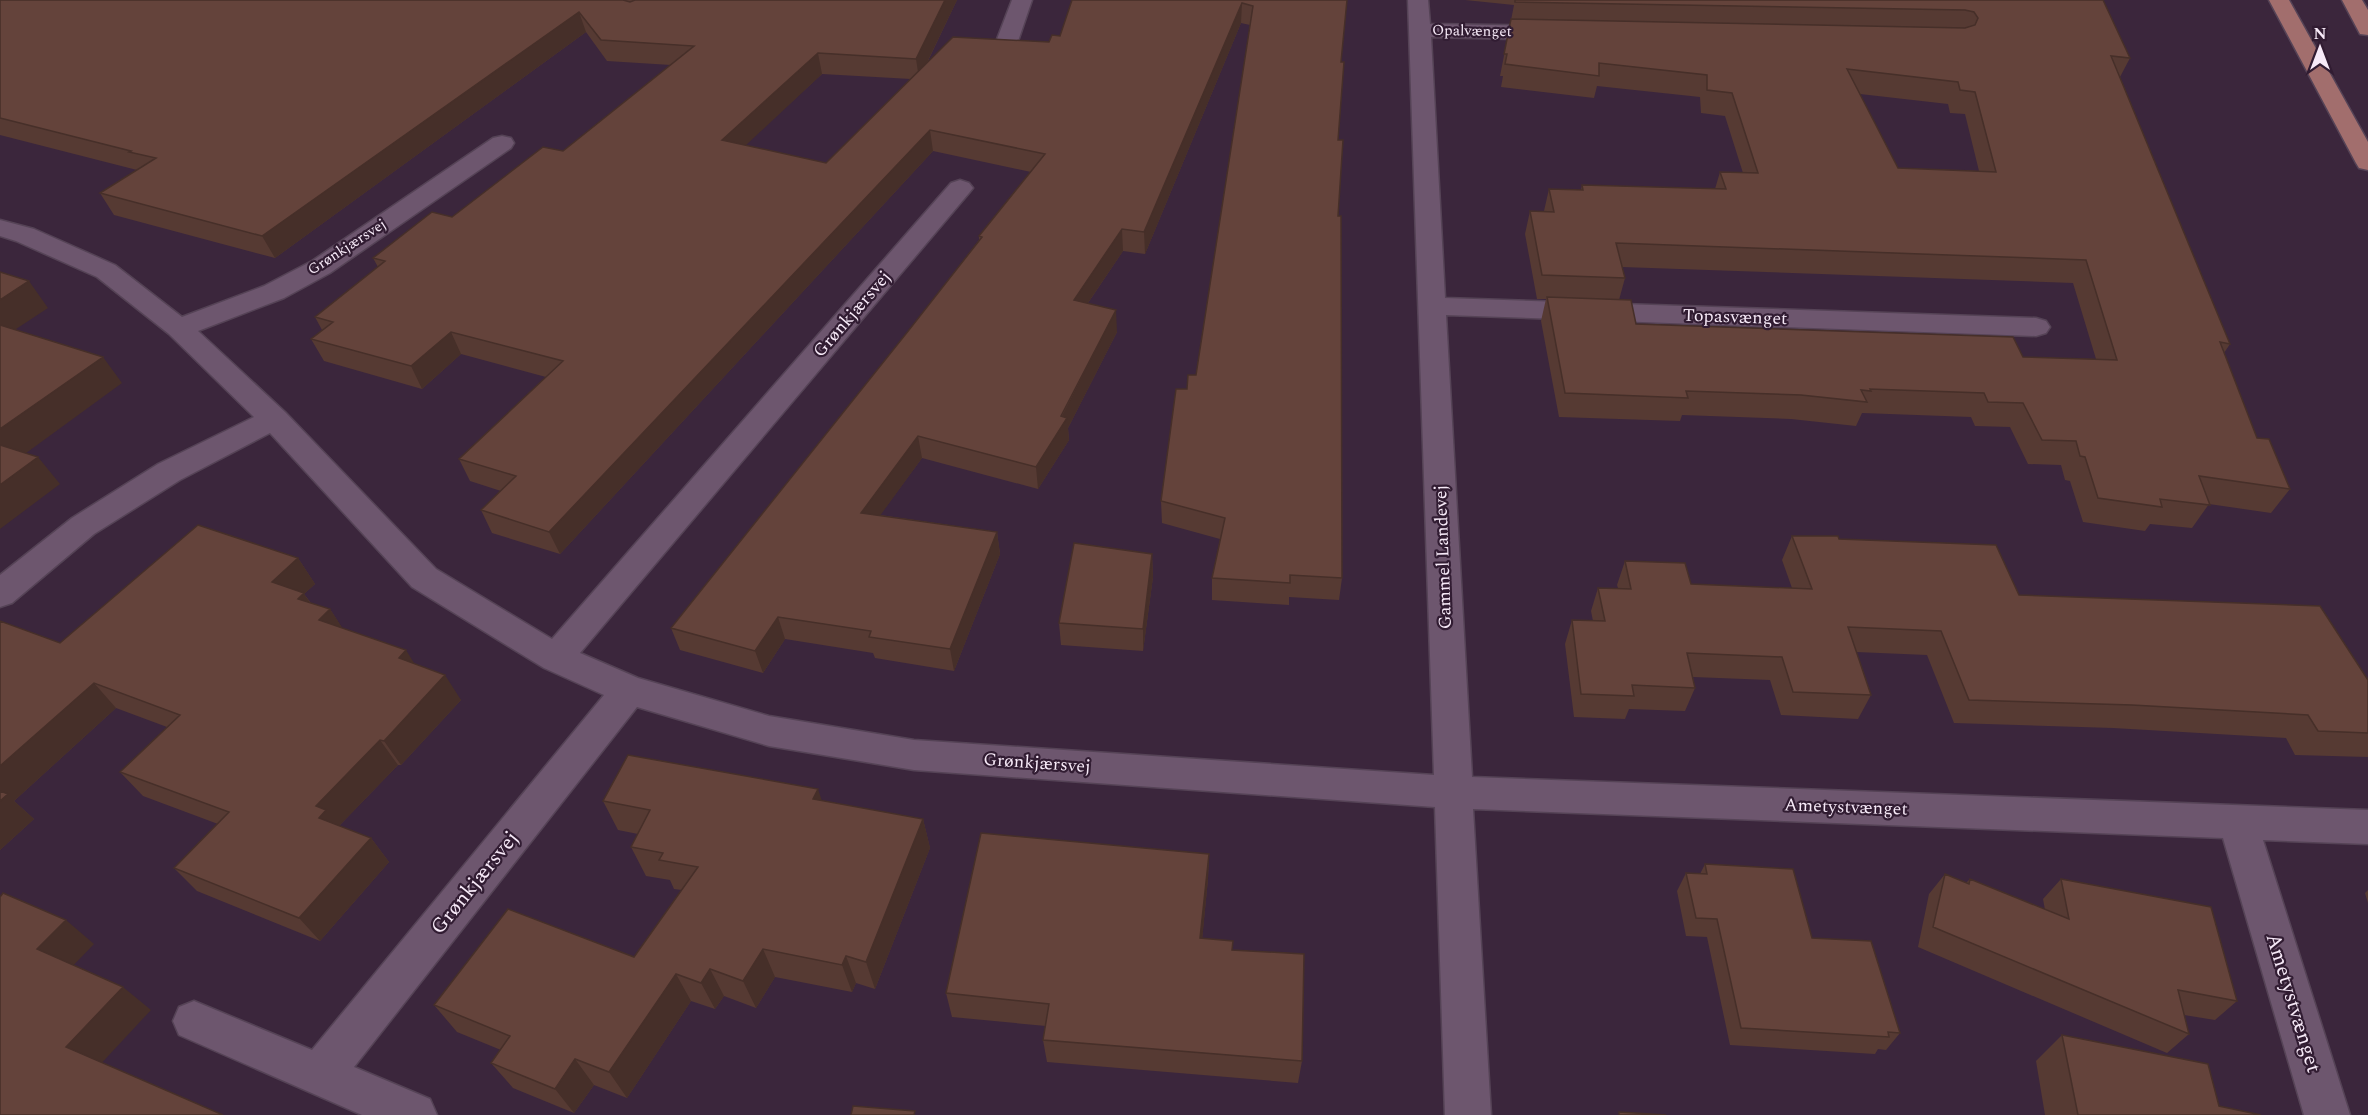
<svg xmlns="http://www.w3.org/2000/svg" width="2368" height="1115" font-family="Spectral,serif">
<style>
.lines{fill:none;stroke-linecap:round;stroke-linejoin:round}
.minor-casing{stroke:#554356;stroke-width:3}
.major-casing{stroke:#554356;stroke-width:3}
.minor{fill:#6d566e;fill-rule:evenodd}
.major{fill:#a26e6d;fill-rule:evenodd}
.wall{fill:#563a33;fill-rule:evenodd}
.shaded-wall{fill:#462f29}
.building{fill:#64433b;stroke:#462f29;stroke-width:1.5;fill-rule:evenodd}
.labels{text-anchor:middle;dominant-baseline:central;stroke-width:4.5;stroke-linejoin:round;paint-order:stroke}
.far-street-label{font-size:15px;fill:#f7eaf8;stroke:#311c32}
.street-label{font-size:18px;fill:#f7eaf8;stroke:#311c32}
.near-street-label{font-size:21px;fill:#f7eaf8;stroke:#311c32}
</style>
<rect width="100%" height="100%" fill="#3b263c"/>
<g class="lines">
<defs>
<path id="minor" d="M1012 0H1032L1016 47 1013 52 1005 54 997 52 994 47Z
M1408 0H1428L1430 24 1552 26 1560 28 1563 33 1560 38 1552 40 1431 37 1445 298 2036 318 2046 321 2050 327 2046 333 2036 336 1446 315 1472 777 2368 810V844L2263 840 2350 1115H2304L2223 838 1473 809 1491 1115H1445L1435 807 914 770 769 746 637 707 354 1067 430 1099 437 1115H362L179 1035 173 1021 179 1007 194 1001 312 1050 604 695 544 668 412 587 270 433 180 480 94 534 12 603 0 607V575L72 518 158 464 254 417 169 334 97 277 16 241 0 236V220L34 229 115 265 182 317 264 286 312 261 493 138 502 136 511 138 514 143 511 148 330 273 284 298 198 331 285 412 436 569 552 639 951 183 960 180 969 183 973 188 969 193 580 653 638 678 769 716 914 740 1434 775Z"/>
<path id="major" d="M2269 0H2289L2368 142V170L2359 168 2356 163Z
M2342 0H2362L2368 10V35L2360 34Z"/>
</defs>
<use href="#minor" class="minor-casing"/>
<use href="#major" class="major-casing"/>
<use href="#minor" class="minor"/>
<use href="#major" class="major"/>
</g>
<path class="wall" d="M0 0H957L927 63 1049 42 1060 36 1072 0H1347L1341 62 1338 140 1342 578 1339 600 1289 597V605L1212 600V578L1220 539 1162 523 1161 501 1187 389 1196 375 1250 25 1241 23 1145 254 1123 251 1088 303 1117 332 1068 428 1069 440 1038 489 922 458 880 515 997 532 1000 554 954 671 875 658 873 653 785 639 763 673 680 650 671 628 909 330 979 240V236L1031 172 933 151 560 554 492 533 481 510 501 491 470 481 459 459 546 377 461 354 422 389 324 361 311 339 322 330 315 317 378 267 373 258 452 217 563 151 671 65 607 61 586 32 275 258 114 215 100 193 137 170 0 135ZM822 74 911 79 826 163 745 145Z
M1465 0H2103L2130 58 2120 77 2230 344 2224 353 2257 438 2290 489 2271 513 2209 504 2192 528 2150 524 2145 531 2083 522 2070 481 2065 480 2061 465 2028 464 2010 427 1975 426 1971 417 1862 413 1856 426 1791 419 1682 415 1680 421 1559 417 1541 321 1546 299H1537L1525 234 1530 211H1544L1549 189 1581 190 1582 185 1715 189 1720 172 1743 173 1725 116 1701 113 1700 97 1597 86 1594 98 1501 87 1503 76H1500L1514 5ZM1860 94 1948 104 1950 113 1965 114 1979 171 1898 168ZM1622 267 2073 283 2096 359 2023 357 1636 324 1619 300 1625 278Z
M1792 536 1839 539 2019 595 2368 680V757L2295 755 2286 738 2113 728 1954 723 1927 655 1856 652 1871 695 1858 719 1781 715 1770 680 1693 677 1695 688 1685 711 1629 709 1625 719 1574 717 1565 644 1572 620 1593 621 1591 611 1598 588H1618L1617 585 1625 561 1691 584 1792 588 1782 560Z
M1152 554 1153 577 1143 651 1061 645 1059 623Z
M298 558 315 584 304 594 311 603 330 609 342 628 415 664 461 700 401 765H398L339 826 371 838 389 862 320 941 197 891 174 868 218 824 143 796 120 772 167 727 116 708 14 801 34 819 0 850V621L60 643Z
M603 801H822L923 819 930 848 875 989 856 983 852 992 775 977 756 1008 724 996 715 1009 691 1001 627 1098 594 1085 574 1113 513 1088 491 1063 501 1050 457 1032 434 1005 634 957 682 890 674 889 670 880 646 876 631 847 638 834 618 830Z
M1209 854 1208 879 1202 939 1232 950 1302 1061 1298 1083 1047 1062 1043 1040 1046 1026 952 1017 946 993Z
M1705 864 1812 938 1900 1033 1886 1050 1878 1049 1875 1054 1730 1045 1707 937 1686 936 1677 891 1686 873 1700 874Z
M1945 874 1966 883 1970 879 2045 910 2043 899 2061 879 2237 1001 2215 1020 2184 1015 2189 1034 2167 1053 1918 947 1929 894Z
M2368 890V903L2365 893Z
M2062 1035 2219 1106 2261 1115H2045L2036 1061Z"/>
<path class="shaded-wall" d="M945 0H957L919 79 916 59Z
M1242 3 1241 23 1145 254 1144 232Z
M579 12 586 32 275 258 262 236Z
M818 53 822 74 728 162 722 140Z
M930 130 933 151 560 554 549 532Z
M1122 229 1123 251 1075 322 1074 300Z
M29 281 48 308 10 333 0 337V300Z
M1116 310 1117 332 1068 428 1069 440 1038 489 1036 467Z
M451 332 461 354 422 389 411 366Z
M103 357 122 383 7 467 0 458V429Z
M918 436 922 458 866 535 861 513Z
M38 457 60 484 0 529V485Z
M997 532 1000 554 954 671 950 649Z
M1152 554 1153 577 1143 651V629Z
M298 558 315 584 304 594 321 618 330 609 347 635 319 620 272 582Z
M778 617 785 639 763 673 755 651Z
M406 650 422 676 399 658Z
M445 675 461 700 401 765 384 741Z
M94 683 116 708 14 801 34 819 0 850V766Z
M380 740 398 765 339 826 319 818 316 806Z
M818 789 828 819 813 799Z
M923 819 930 848 875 989 866 962Z
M371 838 389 862 320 941 299 918Z
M1209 854 1208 879 1200 963V938Z
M66 920 94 944 66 973 37 949Z
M763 949 775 977 756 1008 743 981Z
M846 956 856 983 852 992 842 965Z
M710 969 724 996 715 1009 701 983Z
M676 974 691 1001 627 1098 609 1072Z
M123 987 151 1010 96 1069 66 1047Z
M575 1059 594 1085 574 1113 555 1089Z"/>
<path class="building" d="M0 0H623L630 2 635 0H945L916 59 818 53 722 140 826 163 953 37 1049 42 1052 35 1060 36 1072 0H1347L1341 62H1344L1338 140H1343L1338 216H1341L1342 578 1290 575V583L1212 578 1225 518 1161 501 1176 389H1187L1188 375H1196L1253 6 1242 3 1144 232 1122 229 1074 300 1116 310 1061 416 1067 418 1036 467 918 436 861 513 997 532 950 649 869 637 871 631 778 617 755 651 671 628 909 330 982 237 979 236 1045 154 930 130 549 532 481 510 516 476 459 459 563 361 451 332 411 366 311 339 333 322 315 317 385 261 373 258 432 212 452 217 543 147 563 151 694 46 601 40 579 12 262 236 100 193 156 158 129 152 131 151 0 118Z
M1515 0H2103L2130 58 2111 56 2230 344 2220 342 2257 438 2269 439 2290 489 2199 476 2210 505 2160 499 2162 507 2098 498 2085 457 2080 456 2076 441 2042 440 2023 403 1988 402 1984 393 1870 389 1871 391 1861 390 1867 402 1801 395 1686 391 1688 398 1565 393 1547 297 1631 300 1636 324 2013 337 2023 357 2117 360 2086 260 1616 243 1625 278 1542 275 1530 211 1554 212 1549 189 1583 190 1582 185 1726 189 1720 172 1758 173 1732 93 1707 90V75L1599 63V76L1505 64 1507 54H1504L1511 19 1965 28 1975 25 1978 18 1974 12 1965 10 1515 2ZM1847 69 1958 82 1960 90 1975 92 1996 172 1898 168Z
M0 272 29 281 0 300Z
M0 325 103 357 0 429Z
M0 445 38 457 0 485Z
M198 525 298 558 272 582 304 593 298 599 330 609 319 620 406 650 399 658 445 675 384 741 380 740 316 806 326 810 319 818 371 838 299 918 174 868 229 812 120 772 180 715 94 683 0 766V621L60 643Z
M1792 536H1838L1839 539 1996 545 2019 595 2320 606 2368 680V733L2318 731 2308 715 2132 705 1969 700 1941 631 1848 627 1871 695 1793 692 1782 657 1687 653 1695 688 1632 685 1634 696 1581 694 1572 620 1605 621 1598 588 1631 589 1625 561 1685 563 1691 584 1812 589Z
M1074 543 1152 554 1143 629 1059 623Z
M628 755 818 789 813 799 923 819 866 962 846 956 842 965 763 949 743 981 710 969 701 983 676 974 609 1072 575 1059 555 1089 491 1063 510 1036 434 1005 508 909 634 957 698 867 659 860 663 853 631 847 650 810 603 801Z
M0 791 8 794 0 801Z
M981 833 1209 854 1200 938 1233 941 1232 950 1304 954 1302 1061 1043 1040 1049 1004 946 993Z
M1705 864 1793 869 1812 938 1871 941 1900 1033 1888 1032 1889 1037 1741 1028 1717 919 1696 918 1686 873 1707 874Z
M1945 874 1969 884 1970 879 2069 919 2061 879 2211 907 2237 1001 2178 990 2189 1034 1933 927Z
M3 893 66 920 37 949 123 987 66 1047 223 1115H0V897Z
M2062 1035 2208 1064 2219 1106 2261 1115H2078Z
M853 1106 915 1111 914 1115H851Z
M1619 1112 1666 1115H1619Z"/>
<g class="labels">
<g class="far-street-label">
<text transform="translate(1472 31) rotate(1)">Opalvænget</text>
<text transform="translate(347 247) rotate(-33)">Grønkjærsvej</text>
</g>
<g class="street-label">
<text transform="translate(852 314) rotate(-49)">Grønkjærsvej</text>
<text transform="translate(1735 317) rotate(2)">Topasvænget</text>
<text transform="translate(1443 557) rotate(-92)">Gammel Landevej</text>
<text transform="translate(1037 763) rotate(4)">Grønkjærsvej</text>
<text transform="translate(1846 807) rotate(2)">Ametystvænget</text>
</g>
<g class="near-street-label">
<text transform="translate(475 883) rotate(-51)">Grønkjærsvej</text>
<text transform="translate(2293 1003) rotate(73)">Ametystvænget</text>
</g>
</g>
<g transform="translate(2320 48)" stroke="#311c32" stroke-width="4.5" paint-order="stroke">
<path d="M0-4.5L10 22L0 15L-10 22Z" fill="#f7eaf8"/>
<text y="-9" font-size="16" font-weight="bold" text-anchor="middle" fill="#f7eaf8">N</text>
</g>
</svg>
